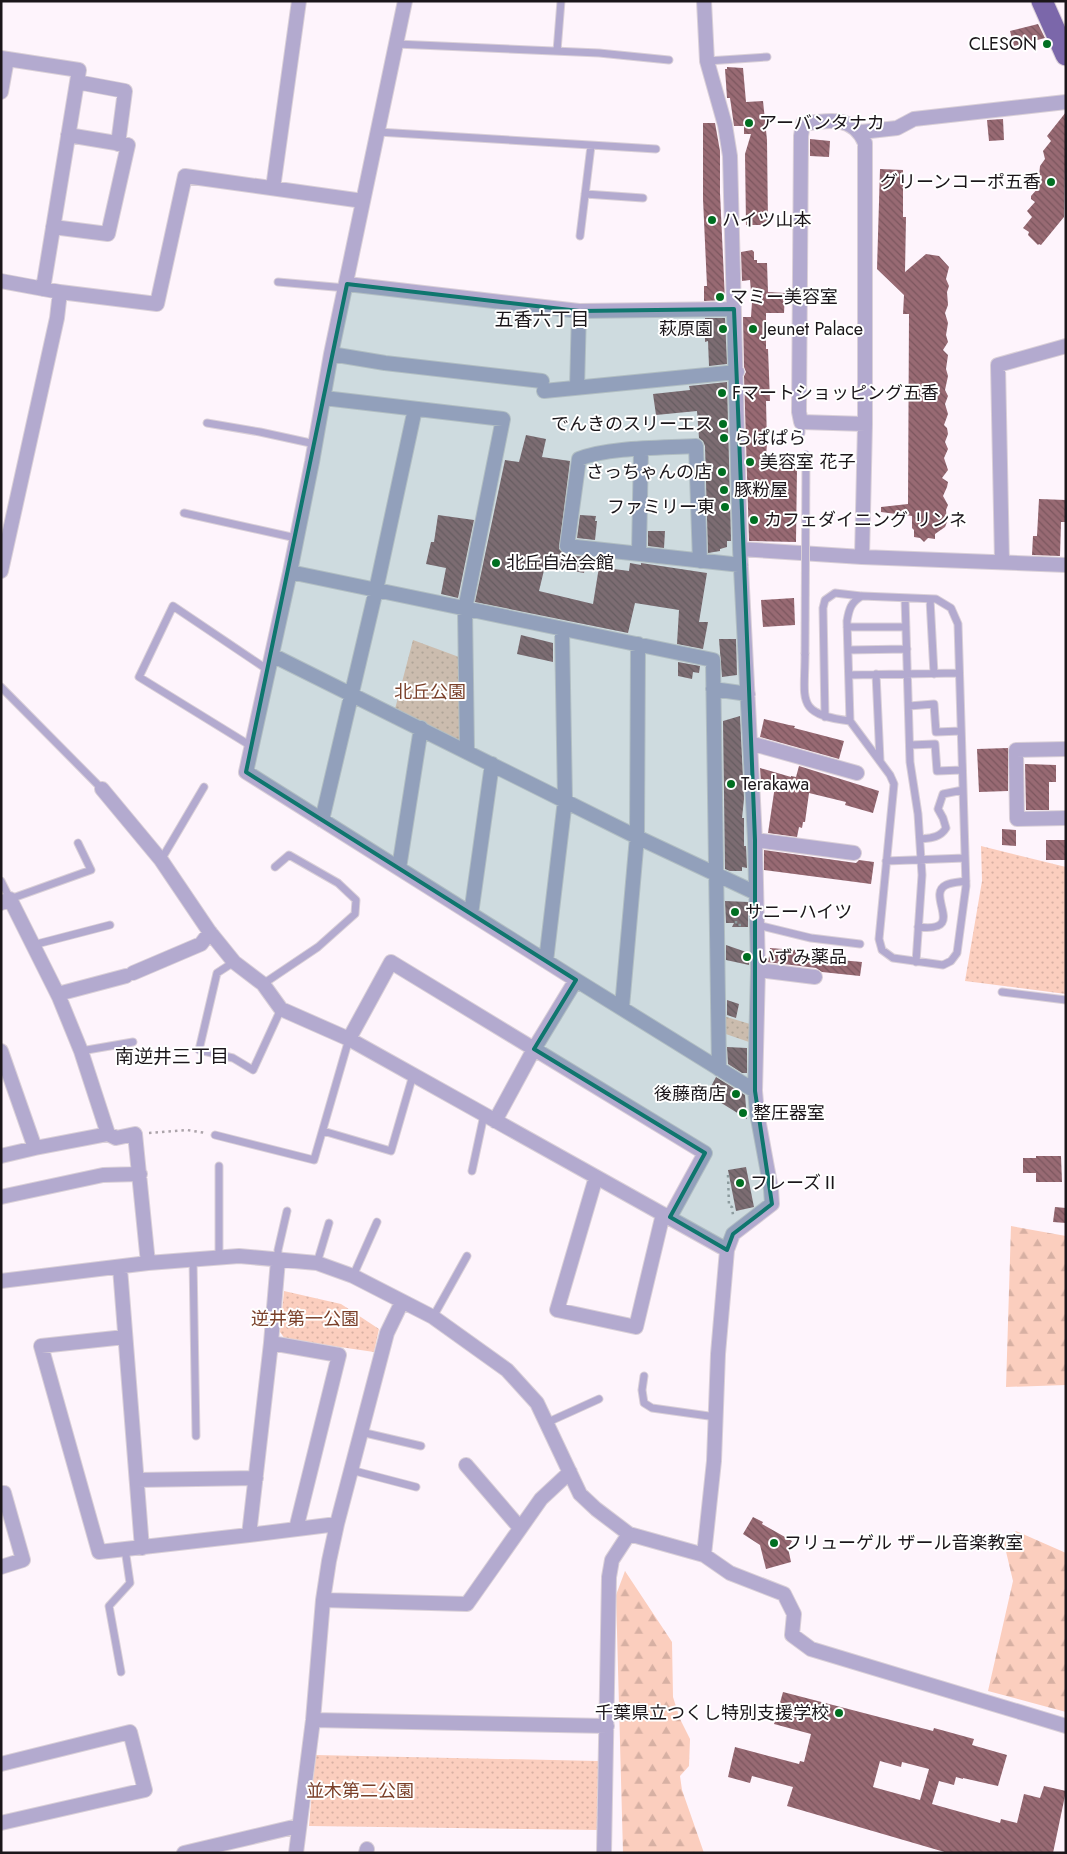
<svg xmlns="http://www.w3.org/2000/svg" width="1067" height="1854" font-family="Jost,'Noto Sans JP',sans-serif">
<style>
.grass{fill:url(#grass-dots)}
.forest{fill:url(#forest-firs)}
.building{fill:url(#building-back-hatch);fill-rule:evenodd}
.lines{fill:none;stroke-linecap:round;stroke-linejoin:round}
.service-casing{stroke:#dad0d8;stroke-width:9}
.minor-casing{stroke:#dad0d8;stroke-width:16}
.primary-casing{stroke:#dad0d8;stroke-width:23}
.path{stroke:#aca4aa;stroke-width:2.5;stroke-dasharray:2.5 4;stroke-linecap:butt}
.service{stroke:#b3aacf;stroke-width:7}
.minor{stroke:#b3aacf;stroke-width:14}
.primary{stroke:#7b67aa;stroke-width:21}
.service-bridge-casing{stroke:#dad0d8;stroke-width:9;stroke-linecap:butt}
.service-bridge{stroke:#b3aacf;stroke-width:7}
.marked{fill:#0f766e;fill-opacity:0.2;stroke:#0f766e;stroke-width:4;stroke-linejoin:round}
.poi-dot{fill:#006f21;stroke:#fff;stroke-width:2}
.labels{text-anchor:middle;dominant-baseline:central;stroke-width:4;stroke-linejoin:round;paint-order:stroke}
.poi-label{font-size:18px;fill:#1b161a;stroke:#fff;text-anchor:start}
.park-label{font-size:18px;fill:#7a3f28;stroke:#fff}
.neighbourhood-label{font-size:19px;fill:#1b161a;stroke:#fff}
</style>
<defs>
<pattern id="grass-dots" width="8" height="8" patternUnits="userSpaceOnUse" patternTransform="scale(1.25)"><rect width="8" height="8" fill="#fbcebe"/><path d="M2 2h.1M6 6h.1" fill="none" stroke="#d7b0a3" stroke-width="1.8" stroke-linecap="round"/></pattern>
<pattern id="forest-firs" width="22" height="20" patternUnits="userSpaceOnUse" patternTransform="scale(1.25)"><rect width="22" height="20" fill="#fbcebe"/><path d="M5 1l3.5 6h-7zM16 11l3.5 6h-7z" fill="#d7b0a3"/></pattern>
<pattern id="building-back-hatch" width="6" height="6" patternUnits="userSpaceOnUse" patternTransform="scale(1.25)"><rect width="6" height="6" fill="#986a73"/><path d="M-1 5l2 2M0 0l6 6M5-1l2 2" fill="none" stroke="#7b565e"/></pattern>
</defs>
<rect width="100%" height="100%" fill="#fef4fc"/>
<path class="grass" d="M413 640 459 657 462 739 460 742 395 709Z
M981 846 1066 867V994L965 981 982 881Z
M720 1015 750 1024 749 1042 720 1032Z
M284 1291 341 1304 379 1329 374 1352 285 1339 280 1332Z
M315 1755 598 1761V1830L309 1826Z"/>
<path class="forest" d="M1011 1226 1066 1236V1385L1006 1387Z
M1016 1531 1066 1553V1712L988 1691 1013 1581 1004 1543Z
M625 1571 672 1642 673 1697 680 1719 690 1739 689 1766 680 1776 682 1790 704 1853H623L616 1595Z"/>
<path class="building" d="M1038 24 1045 38 1014 46 1010 31Z
M727 67 743 68 746 102 763 101 767 140 768 225H746L745 154 751 134H744V126H734L730 98H727L725 69H727Z
M1066 112 1064 217 1041 245 1039 244 1038 245 1028 235 1029 232 1023 228 1032 217 1027 211 1035 202 1031 199V196L1039 187 1035 182 1039 177 1040 166 1045 159 1043 151 1051 141 1047 136Z
M1003 119 1004 140 989 141 987 120Z
M703 123H715L720 151V193L725 300 704 301V286H707L703 199Z
M810 139 830 141 829 157 810 156Z
M880 169 903 170V217H906L905 272 926 254 939 256 949 267 946 279 949 286 947 292 948 305 945 313 948 323 946 335 948 342 943 350 948 355 946 369 948 376 945 390 948 396 945 404 948 414 944 425 947 428 948 434 945 442 948 449 944 458 948 470 942 478 948 482 947 487 943 496 948 505 946 510 947 522 945 527 935 534V539L928 538 924 542 920 538 914 537V530L912 528V516L881 512V507L908 504 909 314H903L904 295 877 269Z
M752 250 754 252V260H757V263H767L768 292 785 293 784 313H766V349H768L770 401H766L767 444 766 456 768 467 797 468 796 542 749 541 744 376 746 372 744 367 743 317H751L752 302 750 280 742 281 741 252Z
M705 318H725L727 364 709 366 708 341 705 342Z
M727 382 731 541H727V547L720 549V551L708 553 705 446 703 441 699 438 697 411 656 415 653 394 690 390 689 386Z
M526 435 546 439 542 457 570 461 559 549 566 555 587 557 584 573 545 566 539 591 593 604 599 567 629 571 630 563 641 565V563L707 573 699 622H708L703 649 677 644 679 610 635 603 628 633 475 602 505 460 519 462Z
M1039 499 1066 500 1065 522H1061L1060 556 1032 555 1033 536H1037Z
M438 515 474 520 458 598 441 594 446 568 426 564 431 542H434Z
M580 515 596 516 595 521H597L595 540 577 538Z
M648 531H665L664 548 648 546Z
M794 598 795 625 763 627 761 600Z
M521 635 553 643V662L517 654Z
M719 639H736L737 675 722 677Z
M678 662 700 666 699 673 693 672 692 679 678 676Z
M740 716 744 799 742 818H744V846H746L747 868 742 867V871H730L725 869 723 721Z
M764 719 789 725 795 726 794 728 844 741 839 759 760 737Z
M1008 748V791L979 792 977 749Z
M1025 764 1056 765V782H1049V810H1026Z
M799 766 879 791 873 813 845 805 846 802 809 793 805 822H803L802 828 799 827 797 837 768 833 775 786 761 782 760 768 791 777V776L796 777Z
M1002 829 1016 830V846L1002 845Z
M1046 840H1066V860H1046Z
M764 850 856 863 859 860 874 862 871 884 764 870Z
M725 901 748 902V927H732L734 923H726Z
M726 945 749 953V965L726 960Z
M770 948 796 950V956L862 962 860 976 822 972 816 968 767 962 766 957 769 958Z
M727 1000 739 1004 736 1018 727 1015Z
M727 1047 747 1048V1073H742L728 1064Z
M716 1077 745 1095 747 1119 707 1094Z
M1036 1156H1061L1062 1182H1036V1173H1023V1158H1036Z
M746 1167 754 1207 736 1211 728 1170Z
M1055 1207 1066 1208V1223L1053 1222Z
M753 1517 763 1522 762 1524 792 1541 788 1548 791 1562 766 1569 760 1545 743 1534Z
M783 1692 933 1731 934 1728 974 1739 972 1745 1007 1755 998 1786 963 1778V1779L956 1777 954 1785 939 1781 932 1804 1000 1823 1001 1819 1017 1823 1024 1794 1040 1798 1044 1786 1066 1791 1053 1853H948L787 1806 793 1787 752 1776 750 1783 728 1777 735 1747 799 1764 800 1761 804 1762 811 1734 774 1724ZM880 1761 901 1767 902 1762 929 1769 920 1800 873 1787Z"/>
<g class="lines">
<defs>
<path id="service" d="M396 44 599 53 669 60
M557 51 561 1
M707 61 767 57
M378 132 656 149
M585 194 643 198
M580 236 591 146
M278 282 346 288
M801 422V433
M207 423 260 432 315 444
M184 513 296 538
M905 598 910 762 918 814 922 875 916 962
M930 599 934 674
M847 627H906
M848 650 907 649
M805 654C805 701 795 714 850 721L890 775 894 784 879 939 882 950 893 958 943 965 951 961 957 953 966 886 958 624 951 608 936 599 862 596C851 602 849 609 847 621L850 721
M876 674 880 760
M849 675 959 673
M1 687 102 789
M909 706 934 704 936 732 961 731
M825 717 823 608 825 600 835 593 861 596
M910 745 935 744 937 771 962 770
M251 746 139 677 173 606 268 670
M920 839C930 838 940 838 946 828L943 818 938 809 943 794 963 790
M161 860 204 787
M886 861 965 858
M1 881 10 899 91 870 78 843
M757 925 811 938 860 944
M918 927C968 933 925 895 946 885 952 882 960 882 966 881
M33 945 110 925
M234 962 217 973 199 1050 233 1058 253 1070 281 1009
M263 984 318 947 355 914 356 900 338 883 289 855 275 867
M1002 992 1066 1000
M81 1051 133 1042
M323 1131 391 1151 413 1075
M215 1135 314 1160 349 1039
M472 1171 484 1115
M219 1257V1166
M193 1259 196 1436
M278 1260V1250L287 1211
M317 1263 329 1223
M353 1276 377 1222
M433 1317 467 1256
M644 1376 642 1390 644 1403 652 1408 716 1417
M546 1423 599 1399
M361 1432 421 1446
M351 1470 416 1487
M121 1672 109 1606 130 1583 125 1549"/>
<path id="minor" d="M405 1 331 354 312 462 290 572 246 772 576 980 755 1091
M1 58 79 70 43 289
M77 82 125 91 118 144
M1 92 7 59
M861 132 897 128 914 119 1066 102
M273 188 299 1
M53 227 108 234 128 145 68 135
M1 281 60 292 157 304 185 176 363 201
M347 284 579 311 734 309
M331 354 385 363 542 381
M577 388 579 311
M544 391 737 372
M324 398 503 419 465 609 467 752
M740 549 862 557 1066 565
M639 553 641 449
M862 557 865 424V143C853 115 828 120 803 124L801 136 799 412 801 422 865 424
M700 561 696 446C663 448 608 447 579 459L567 546C625 552 683 559 741 565
M1002 562 998 365 1066 346
M1 571 57 318 60 292
M290 572 713 660 719 1069
M272 655 637 837 756 893
M713 689 748 694
M750 743 857 773
M1066 749 1016 750 1017 819 1066 818
M102 789 161 860 209 931 234 962 263 984 281 1009 349 1039 727 1250
M322 820 376 590 415 409
M755 840 854 853
M399 868 421 728
M1 903 10 899 59 997 81 1051 108 1134
M471 914 492 764
M546 961 565 800 562 630
M758 970 815 977
M133 973 201 944 210 932
M58 994 126 976
M622 1007 637 837 638 644
M349 1039 391 962 705 1153 670 1217
M1 1051 35 1148
M495 1121 534 1049 576 980
M1 1156 35 1148 108 1134 116 1138 135 1134 148 1263
M596 1177 557 1310 636 1327 663 1214
M1 1197 103 1175 140 1174
M120 1268 142 1548
M1 1281 148 1263 239 1256 317 1263 353 1276 433 1317 507 1370 537 1403 580 1494 596 1509 629 1534 704 1555 730 1573 784 1594 794 1614 792 1635 811 1649 1066 1726
M125 1337 41 1346 99 1552 249 1535 337 1524
M271 1343 339 1355 296 1529
M466 1465 520 1528
M137 1480 256 1478
M1 1493H4L23 1560 1 1567
M249 1535 271 1343 278 1260
M704 1555 714 1461 718 1354 727 1250 733 1234 772 1204 771 1189 757 1113 755 1091 758 970 755 840 740 549 730 156 725 125 707 61 704 1
M323 1600 467 1604 541 1499 570 1472
M313 1720 607 1726
M1 1764 130 1732 145 1790 1 1823
M184 1853 298 1826
M296 1853 313 1720 323 1600 329 1561 337 1524 387 1333 402 1302
M366 1853 367 1849
M604 1853 609 1577 612 1560 629 1534"/>
<path id="primary" d="M1042 1 1066 55"/>
</defs>
<use href="#service" class="service-casing"/>
<use href="#minor" class="minor-casing"/>
<use href="#primary" class="primary-casing"/>
<path class="path" d="M736 921V925H743
M149 1133 187 1130 206 1133
M728 1175 729 1206 732 1207 733 1215"/>
<use href="#service" class="service"/>
<use href="#minor" class="minor"/>
<use href="#primary" class="primary"/>
<defs>
<path id="service-bridge" d="M805 654 806 454"/>
</defs>
<use href="#service-bridge" class="service-bridge-casing"/>
<use href="#service-bridge" class="service-bridge"/>
</g>
<path class="marked" d="M347 284 579 311 734 309 755 840V1091L772 1204 733 1234 727 1250 670 1217 705 1153 534 1049 576 980 246 772Z"/>
<g class="poi-dot">
<circle cx="1047" cy="44" r="5"/>
<circle cx="749" cy="123" r="5"/>
<circle cx="1051" cy="182" r="5"/>
<circle cx="712" cy="220" r="5"/>
<circle cx="720" cy="297" r="5"/>
<circle cx="723" cy="329" r="5"/>
<circle cx="753" cy="329" r="5"/>
<circle cx="722" cy="393" r="5"/>
<circle cx="723" cy="424" r="5"/>
<circle cx="724" cy="438" r="5"/>
<circle cx="750" cy="462" r="5"/>
<circle cx="722" cy="472" r="5"/>
<circle cx="724" cy="490" r="5"/>
<circle cx="725" cy="507" r="5"/>
<circle cx="754" cy="520" r="5"/>
<circle cx="496" cy="563" r="5"/>
<circle cx="731" cy="784" r="5"/>
<circle cx="735" cy="912" r="5"/>
<circle cx="747" cy="957" r="5"/>
<circle cx="736" cy="1094" r="5"/>
<circle cx="743" cy="1113" r="5"/>
<circle cx="740" cy="1183" r="5"/>
<circle cx="774" cy="1543" r="5"/>
<circle cx="839" cy="1713" r="5"/>
</g>
<g class="labels">
<g class="poi-label">
<text x="1037" y="44" text-anchor="end">CLESON</text>
<text x="759" y="123">アーバンタナカ</text>
<text x="1041" y="182" text-anchor="end">グリーンコーポ五香</text>
<text x="722" y="220">ハイツ山本</text>
<text x="730" y="297">マミー美容室</text>
<text x="713" y="329" text-anchor="end">萩原園</text>
<text x="763" y="329">Jeunet Palace</text>
<text x="732" y="393">Fマートショッピング五香</text>
<text x="713" y="424" text-anchor="end">でんきのスリーエス</text>
<text x="734" y="438">らぱぱら</text>
<text x="760" y="462">美容室 花子</text>
<text x="712" y="472" text-anchor="end">さっちゃんの店</text>
<text x="734" y="490">豚粉屋</text>
<text x="715" y="507" text-anchor="end">ファミリー東</text>
<text x="764" y="520">カフェダイニング リンネ</text>
<text x="506" y="563">北丘自治会館</text>
<text x="741" y="784">Terakawa</text>
<text x="745" y="912">サニーハイツ</text>
<text x="757" y="957">いずみ薬品</text>
<text x="726" y="1094" text-anchor="end">後藤商店</text>
<text x="753" y="1113">整圧器室</text>
<text x="750" y="1183">フレーズⅡ</text>
<text x="784" y="1543">フリューゲル ザール音楽教室</text>
<text x="829" y="1713" text-anchor="end">千葉県立つくし特別支援学校</text>
</g>
<g class="park-label">
<text x="430" y="692">北丘公園</text>
<text x="305" y="1319">逆井第一公園</text>
<text x="360" y="1791">並木第二公園</text>
</g>
<g class="neighbourhood-label">
<text x="542" y="319">五香六丁目</text>
<text x="172" y="1056">南逆井三丁目</text>
</g>
</g>
<rect width="1067" height="1854" fill="none" stroke="#1b161a" stroke-width="5"/>
</svg>
